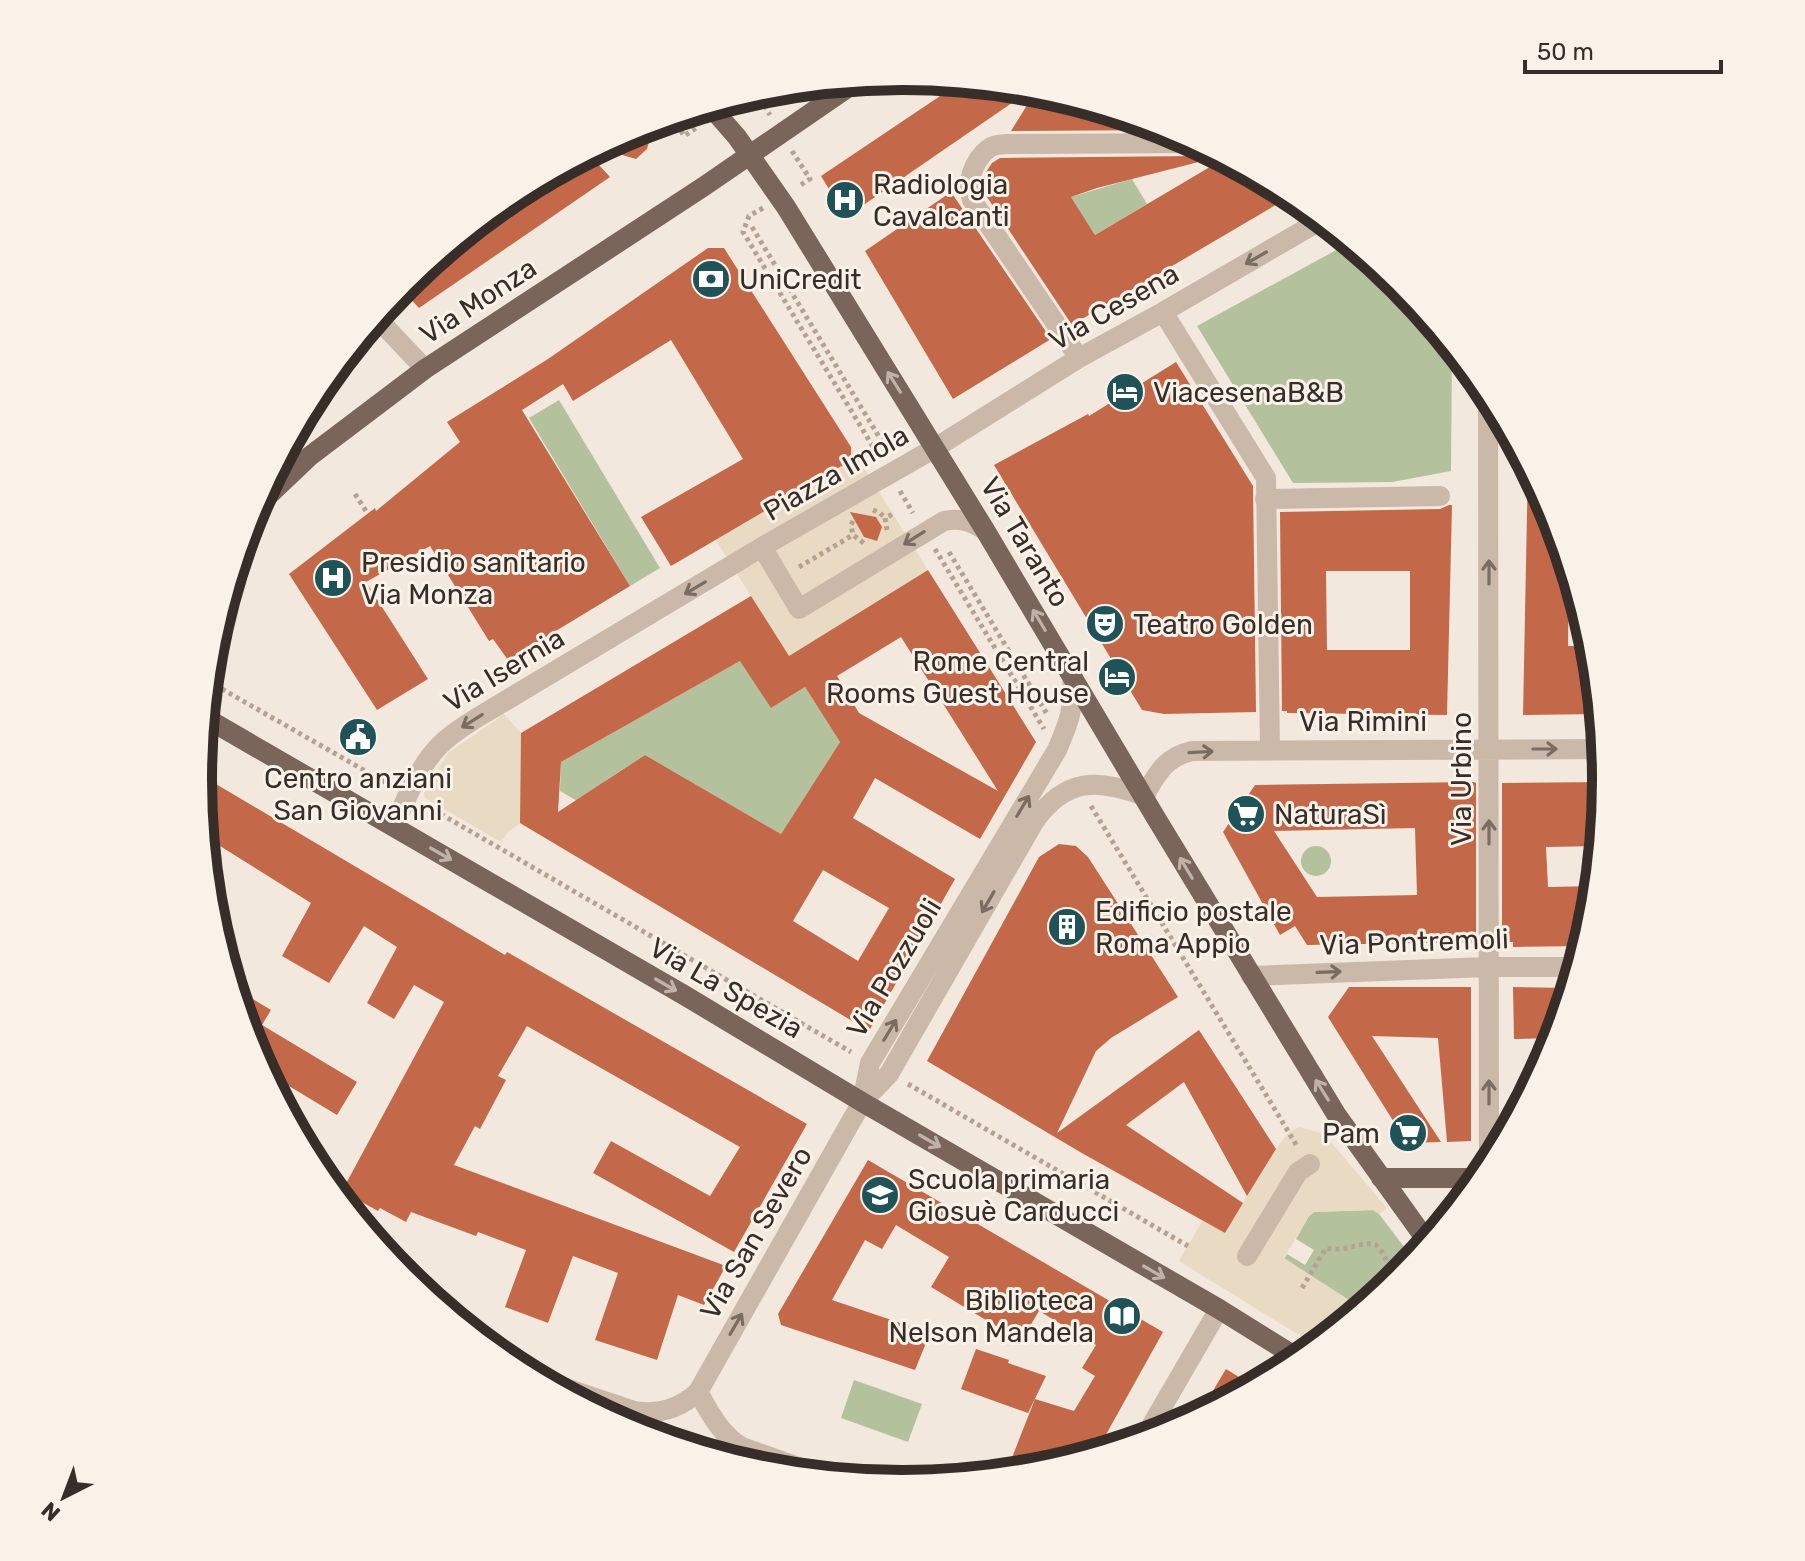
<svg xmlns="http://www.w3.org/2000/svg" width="1805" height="1561" font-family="Rubik,sans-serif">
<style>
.green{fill:#b4c19d}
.plaza{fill:#e9dac4}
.building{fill:#c36949;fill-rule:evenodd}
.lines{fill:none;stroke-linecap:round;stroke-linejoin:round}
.path{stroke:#b6a293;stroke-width:5;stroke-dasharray:4 4;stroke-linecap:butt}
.minor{stroke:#cab8a9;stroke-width:20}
.major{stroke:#79655a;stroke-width:20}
.oneway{stroke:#796c63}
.oneway2{stroke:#bfb3a9}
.labels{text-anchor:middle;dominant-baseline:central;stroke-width:6;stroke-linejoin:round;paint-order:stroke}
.poi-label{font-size:28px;fill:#372d29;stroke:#f9f2e9;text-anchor:start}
.street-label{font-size:28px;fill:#372d29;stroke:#f9f2e9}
.rim{fill:none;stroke:#372d29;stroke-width:10}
</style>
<rect width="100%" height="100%" fill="#f2e8dd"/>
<path class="green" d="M1132 179 1147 204 1095 235 1071 197Z
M1351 242 1401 283 1452 344 1451 471 1392 482 1293 483 1197 326Z
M559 400 660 568 630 586 529 418Z
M761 649 771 708 805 687 840 742 781 834 645 755 605 781 742 898 560 791 561 762Z
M1301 861a15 15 0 1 1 30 0a15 15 0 1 1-30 0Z
M1373 1210 1379 1214 1415 1261 1400 1279 1363 1309 1284 1259 1287 1254 1305 1265 1314 1250 1296 1239 1309 1216 1314 1212Z
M854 1380 922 1404 908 1442 841 1418Z"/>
<path class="plaza" d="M851 447 928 570 789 656 715 539 845 464 851 457Z
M504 714 521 733 520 823 508 832 501 842 425 798 424 793 448 753Z
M1299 1127 1324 1134 1387 1208 1379 1214 1373 1210 1314 1212 1309 1216 1284 1258 1363 1309 1318 1347 1179 1261 1203 1220 1225 1232 1276 1149 1288 1133Z"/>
<path class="building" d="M961 82 1032 89 846 217 821 176Z
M1037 89 1040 90 1173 130 1011 131Z
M654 123 647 149 636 159 598 148 633 129Z
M1208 149 1222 156 1097 188 1071 197 1095 235 1225 158 1266 180 1279 203 1072 325 983 191V182L986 172 992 163 1000 158 1196 156 1203 154Z
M588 153 610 177 419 308 400 288 405 282 511 194Z
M951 192 1051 339 953 399 865 251Z
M708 248H724L851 447V457L845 464 671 566 641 517 743 459 671 340 573 401 563 384 522 410 630 586 508 660 493 639 489 641 430 546 366 582 428 679 377 710 289 574 375 508 376 511 460 442 447 422 548 359Z
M1176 362 1253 486 1256 712 1164 714 1142 710 994 465 1088 414 1089 416Z
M1528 463 1554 511 1569 563 1568 646H1594L1600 714 1523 715Z
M1449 505H1452L1447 715 1287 713V711H1282L1280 512 1440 509ZM1326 571H1410V650H1327Z
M850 512 876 517 882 527 877 541 864 537Z
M928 570 1036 742 980 839 875 778 853 818 955 879 869 1031 520 823 521 733 751 596 789 656ZM901 637 998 791 859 713 837 676ZM740 661 771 708 805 687 840 742 781 834 645 755 558 812 561 762ZM823 870 889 908 858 961 793 921Z
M199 774 505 955 507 952 807 1124 734 1252 593 1173 611 1141 710 1196 740 1147 527 1026 498 1076 506 1080 480 1129 475 1126 454 1165 726 1266 704 1305 678 1295 657 1360 595 1340 618 1273 573 1256 548 1323 505 1307 526 1250 478 1232 476 1236 411 1212 406 1222 380 1208 378 1211 342 1191 444 1002 414 985 394 1019 367 1003 397 947 364 926 329 983 282 956 311 903 204 836Z
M1474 782 1476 783V942L1307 945 1295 926 1280 935 1223 832 1255 785ZM1415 828 1417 895 1317 897 1274 831Z
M1607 782 1601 846 1546 847 1548 887 1597 886 1593 918 1585 946 1513 947V942H1502V783Z
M1059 844 1076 846 1088 857 1178 997 1111 1038 1096 1051 1057 1133 1199 1030 1276 1149 1247 1196 1184 1082 1126 1125 1243 1203 1225 1233 1080 1152 927 1061 1039 857Z
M233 987 271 1010 262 1025 357 1082 337 1115 274 1077 270 1085 251 1050Z
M1349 987H1471V1141L1447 1142 1438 1038 1372 1036 1441 1142 1407 1143 1328 1017Z
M1513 987 1572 988 1557 1038 1514 1039Z
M868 1160 1163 1332 1103 1440 1095 1437 1086 1457 1041 1471 1011 1460 1035 1399 1074 1411 1095 1376 1082 1368 1096 1345 1039 1311 1021 1341 931 1287 949 1257 896 1225 882 1249 865 1240 832 1300 930 1333 915 1370 781 1325 778 1314Z
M976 1349 1009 1360 1008 1363 1046 1376 1028 1413 961 1389Z
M1226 1369 1255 1387 1196 1419Z"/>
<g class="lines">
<path class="path" d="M756 92 770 115
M734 103 747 95
M673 117 684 136 699 126
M792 151 810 179 799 186
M763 208 749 216 743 232 878 455
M752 227 884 445 890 450
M900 491 913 513
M355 494 366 511
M873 510 880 513 885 518
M853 521 851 525 853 535 865 544
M887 530 885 518 895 513
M935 549 1044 729
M949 552 1047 714
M799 567 853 535
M208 681 390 785
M427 806 851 1052
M1091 806 1297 1146
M908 1084 1188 1246
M1388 1277 1412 1265
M1302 1288 1326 1248C1347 1253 1360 1240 1376 1245 1380 1250 1385 1254 1386 1261 1388 1271 1386 1276 1393 1285"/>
<path class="minor" d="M1163 312 1266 478 1270 750
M376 317 425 369
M1079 358 972 200C966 183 973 161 988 149 993 145 1001 144 1008 144L1196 143
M1488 389 1489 1170
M1265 499 1440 496
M762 547 799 609 944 521C961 517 971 522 985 530
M393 826C407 799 418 767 440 745 451 734 463 727 475 719L762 547 935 448 1079 358 1163 312 1323 219
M1251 976 1488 967H1578
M862 1102 870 1063 1057 750C1069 722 1075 707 1072 676
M1247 1256 1298 1172 1310 1164
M527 1375 634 1411C659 1415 679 1409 698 1392L862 1102 889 1074 1034 822C1065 778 1097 778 1144 796 1157 774 1165 757 1192 751L1604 749
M698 1392C710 1413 721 1435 742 1447L826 1477
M1143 1440 1219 1309"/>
<path class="major" d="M710 106 737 137 786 207 985 530 1156 818 1336 1114 1429 1244
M251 512 310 456 425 369 703 187 859 80
M204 717 684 995 862 1102 1219 1309 1301 1360
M1381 1178H1484"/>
</g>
<defs><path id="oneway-shaft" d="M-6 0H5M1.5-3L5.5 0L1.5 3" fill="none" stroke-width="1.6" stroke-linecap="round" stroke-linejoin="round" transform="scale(2)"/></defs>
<g class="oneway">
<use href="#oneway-shaft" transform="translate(1256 258) rotate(150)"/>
<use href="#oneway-shaft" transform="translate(914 538) rotate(148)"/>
<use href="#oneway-shaft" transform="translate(1489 572) rotate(-90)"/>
<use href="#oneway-shaft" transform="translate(695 588) rotate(149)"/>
<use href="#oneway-shaft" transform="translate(472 721) rotate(148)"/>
<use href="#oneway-shaft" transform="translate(1545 749)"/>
<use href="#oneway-shaft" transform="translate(1201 752) rotate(-3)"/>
<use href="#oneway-shaft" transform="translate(1023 806) rotate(-59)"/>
<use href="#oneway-shaft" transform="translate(1489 832) rotate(-90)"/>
<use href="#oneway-shaft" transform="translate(988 902) rotate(120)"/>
<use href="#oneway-shaft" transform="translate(1329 972) rotate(-2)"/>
<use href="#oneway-shaft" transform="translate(890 1030) rotate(-59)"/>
<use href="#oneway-shaft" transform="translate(1489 1092) rotate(-90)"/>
<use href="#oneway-shaft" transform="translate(736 1324) rotate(-60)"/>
</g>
<g class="oneway2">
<use href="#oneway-shaft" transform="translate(894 382) rotate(-122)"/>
<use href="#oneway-shaft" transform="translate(1039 620) rotate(-121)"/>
<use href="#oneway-shaft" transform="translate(441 854) rotate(30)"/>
<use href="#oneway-shaft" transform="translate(1186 868) rotate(-121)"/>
<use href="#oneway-shaft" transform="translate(666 985) rotate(30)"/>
<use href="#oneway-shaft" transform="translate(1322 1090) rotate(-122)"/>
<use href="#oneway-shaft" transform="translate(930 1141) rotate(30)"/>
<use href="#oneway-shaft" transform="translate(1154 1272) rotate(30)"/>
</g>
<defs>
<symbol id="hospital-disc" viewBox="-11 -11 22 22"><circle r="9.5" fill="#1f5358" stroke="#f9f2e9"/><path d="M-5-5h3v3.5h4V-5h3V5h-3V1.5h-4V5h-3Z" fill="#fff"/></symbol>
<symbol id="bank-disc" viewBox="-11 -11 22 22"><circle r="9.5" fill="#1f5358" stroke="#f9f2e9"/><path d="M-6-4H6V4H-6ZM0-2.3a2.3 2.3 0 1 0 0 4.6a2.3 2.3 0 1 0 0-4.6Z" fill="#fff"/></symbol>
<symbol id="hotel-disc" viewBox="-11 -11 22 22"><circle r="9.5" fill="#1f5358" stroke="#f9f2e9"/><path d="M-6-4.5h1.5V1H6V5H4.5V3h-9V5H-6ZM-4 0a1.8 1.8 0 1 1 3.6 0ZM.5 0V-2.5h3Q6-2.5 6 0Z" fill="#fff"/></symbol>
<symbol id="theatre-disc" viewBox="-11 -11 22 22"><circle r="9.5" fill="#1f5358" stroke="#f9f2e9"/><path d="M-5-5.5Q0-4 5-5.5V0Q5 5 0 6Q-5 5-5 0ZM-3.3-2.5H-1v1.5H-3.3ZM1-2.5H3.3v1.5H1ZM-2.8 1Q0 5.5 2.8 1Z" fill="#fff"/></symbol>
<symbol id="civic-disc" viewBox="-11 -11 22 22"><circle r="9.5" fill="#1f5358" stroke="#f9f2e9"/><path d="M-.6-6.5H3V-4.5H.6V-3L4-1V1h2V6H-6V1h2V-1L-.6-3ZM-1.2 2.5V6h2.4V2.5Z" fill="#fff"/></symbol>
<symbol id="supermarket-disc" viewBox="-11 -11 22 22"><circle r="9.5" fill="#1f5358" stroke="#f9f2e9"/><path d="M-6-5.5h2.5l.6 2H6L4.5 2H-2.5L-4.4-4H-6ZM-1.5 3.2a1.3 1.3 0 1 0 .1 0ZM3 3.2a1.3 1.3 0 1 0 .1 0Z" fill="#fff"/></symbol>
<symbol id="building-disc" viewBox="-11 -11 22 22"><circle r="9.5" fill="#1f5358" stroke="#f9f2e9"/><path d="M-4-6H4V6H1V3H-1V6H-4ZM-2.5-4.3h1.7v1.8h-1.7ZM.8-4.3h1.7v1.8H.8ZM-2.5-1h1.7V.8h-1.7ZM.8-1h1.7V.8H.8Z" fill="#fff"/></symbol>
<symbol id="school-disc" viewBox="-11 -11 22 22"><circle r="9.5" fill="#1f5358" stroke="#f9f2e9"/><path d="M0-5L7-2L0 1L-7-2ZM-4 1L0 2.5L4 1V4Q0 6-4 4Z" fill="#fff"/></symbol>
<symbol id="library-disc" viewBox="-11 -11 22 22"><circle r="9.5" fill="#1f5358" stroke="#f9f2e9"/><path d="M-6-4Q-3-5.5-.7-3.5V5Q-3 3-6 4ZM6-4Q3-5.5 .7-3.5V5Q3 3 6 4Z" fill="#fff"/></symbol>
</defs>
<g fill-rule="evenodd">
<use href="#hospital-disc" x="823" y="178" width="44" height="44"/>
<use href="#bank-disc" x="689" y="257" width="44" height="44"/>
<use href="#hotel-disc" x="1103" y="370" width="44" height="44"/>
<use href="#hospital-disc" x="311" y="556" width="44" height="44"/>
<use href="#theatre-disc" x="1083" y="602" width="44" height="44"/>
<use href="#hotel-disc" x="1095" y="655" width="44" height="44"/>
<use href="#civic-disc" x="336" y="715" width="44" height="44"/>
<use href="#supermarket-disc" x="1224" y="792" width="44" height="44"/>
<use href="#building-disc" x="1045" y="905" width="44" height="44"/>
<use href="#supermarket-disc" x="1386" y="1111" width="44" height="44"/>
<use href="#school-disc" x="858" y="1173" width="44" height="44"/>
<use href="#library-disc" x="1100" y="1294" width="44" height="44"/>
</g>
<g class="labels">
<g class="poi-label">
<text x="873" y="184">Radiologia<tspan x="873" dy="32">Cavalcanti</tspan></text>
<text x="739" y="279">UniCredit</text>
<text x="1153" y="392">ViacesenaB&amp;B</text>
<text x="361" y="562">Presidio sanitario<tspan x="361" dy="32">Via Monza</tspan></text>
<text x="1133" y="624">Teatro Golden</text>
<text x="1089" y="661" text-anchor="end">Rome Central<tspan x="1089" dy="32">Rooms Guest House</tspan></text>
<text x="358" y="778" text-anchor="middle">Centro anziani<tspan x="358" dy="32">San Giovanni</tspan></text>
<text x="1274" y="814">NaturaSì</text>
<text x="1095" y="911">Edificio postale<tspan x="1095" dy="32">Roma Appio</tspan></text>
<text x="1380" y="1133" text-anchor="end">Pam</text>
<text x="908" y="1179">Scuola primaria<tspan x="908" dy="32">Giosuè Carducci</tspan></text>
<text x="1094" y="1300" text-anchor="end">Biblioteca<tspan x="1094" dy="32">Nelson Mandela</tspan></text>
</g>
<g class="street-label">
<text transform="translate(478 301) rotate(-33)">Via Monza</text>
<text transform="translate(1114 307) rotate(-30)">Via Cesena</text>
<text transform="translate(836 473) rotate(-30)">Piazza Imola</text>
<text transform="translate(1025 542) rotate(59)">Via Taranto</text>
<text transform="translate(504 670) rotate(-31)">Via Isernia</text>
<text x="1363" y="721">Via Rimini</text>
<text transform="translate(1461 779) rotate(-90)">Via Urbino</text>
<text transform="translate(1414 942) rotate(-2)">Via Pontremoli</text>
<text transform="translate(894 968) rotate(-59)">Via Pozzuoli</text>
<text transform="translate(726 988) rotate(30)">Via La Spezia</text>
<text transform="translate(756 1233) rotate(-60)">Via San Severo</text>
</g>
</g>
<path d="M0 0H1805V1561H0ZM212 780a690 690 0 1 1 1380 0a690 690 0 1 1-1380 0Z" fill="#f9f2e9" fill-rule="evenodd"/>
<path class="rim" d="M212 780a690 690 0 1 1 1380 0a690 690 0 1 1-1380 0Z"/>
<g transform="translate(64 1497) rotate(222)" stroke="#f9f2e9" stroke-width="6" paint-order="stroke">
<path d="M0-6L14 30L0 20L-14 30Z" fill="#372d29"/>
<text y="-12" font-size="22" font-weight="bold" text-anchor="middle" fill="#372d29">N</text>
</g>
<path d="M1525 60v12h196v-12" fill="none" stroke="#372d29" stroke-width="4"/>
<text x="1537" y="60" font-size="24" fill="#372d29" stroke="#f9f2e9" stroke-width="6" paint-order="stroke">50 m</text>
</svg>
